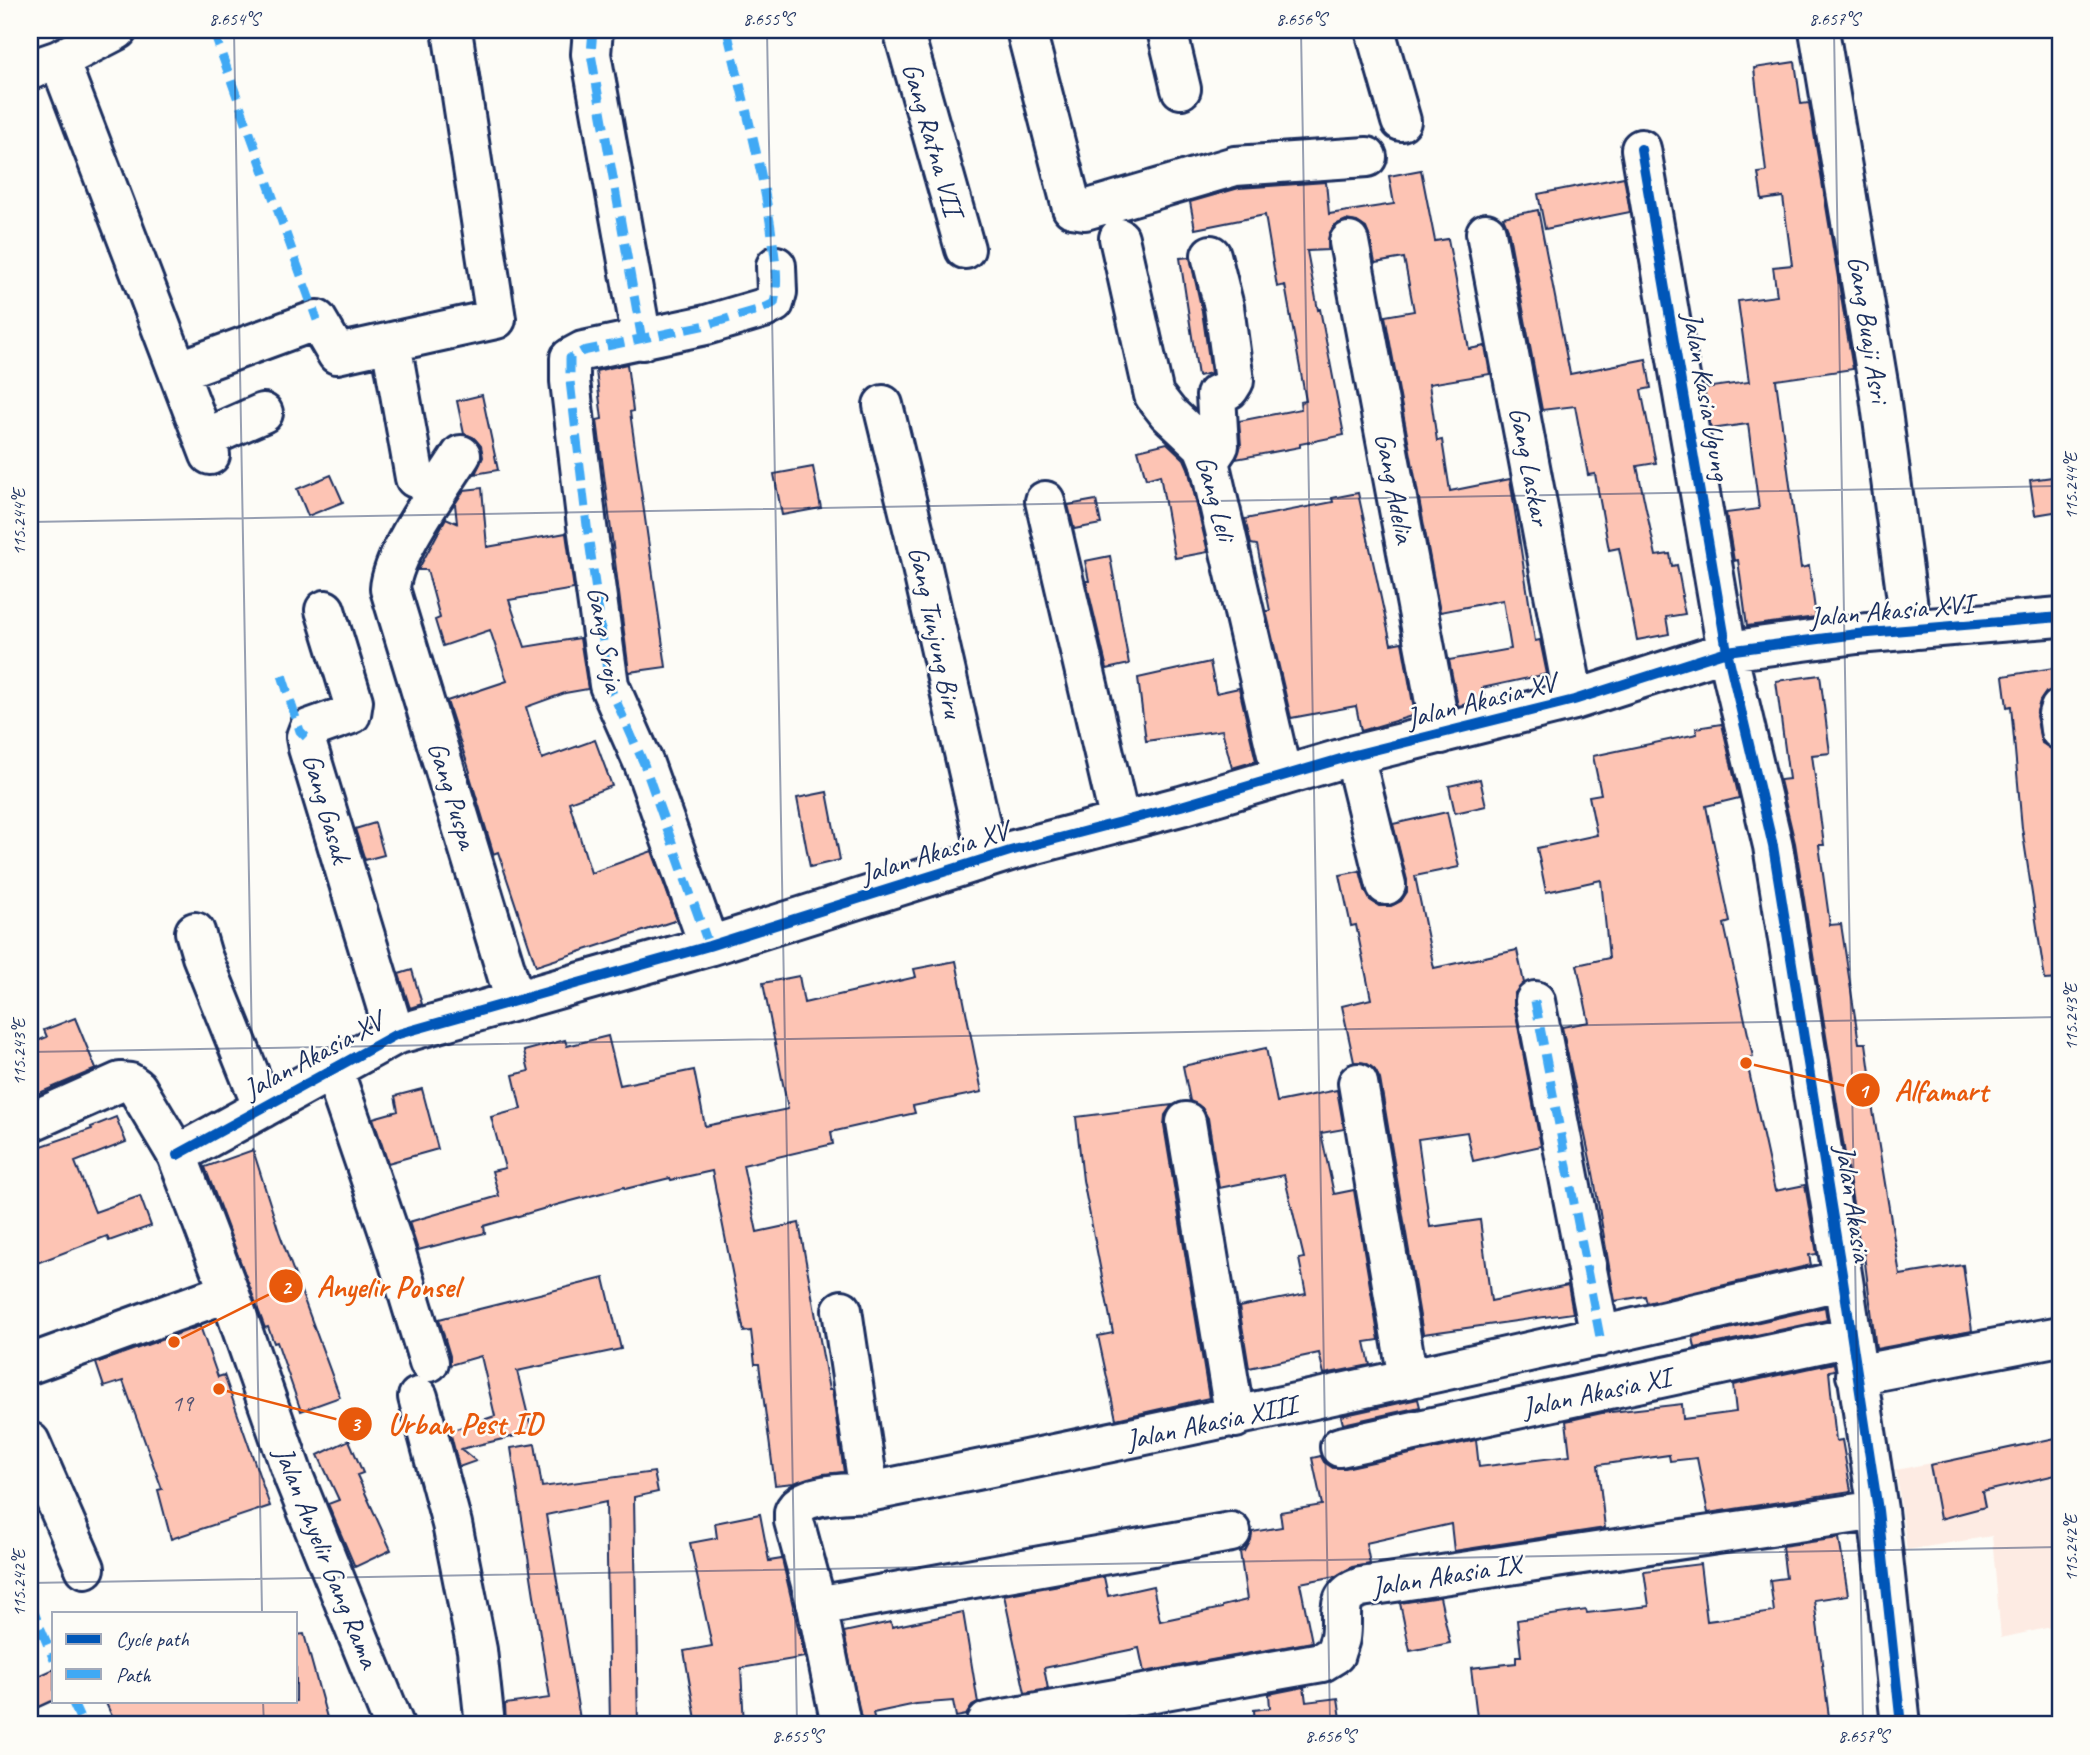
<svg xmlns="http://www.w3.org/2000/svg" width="2090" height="1755" font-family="Caveat,sans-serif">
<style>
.built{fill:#fdebe3}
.building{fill:#fdc4b4;stroke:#1b2f5e;stroke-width:2}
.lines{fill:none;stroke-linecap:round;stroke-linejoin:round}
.minor-casing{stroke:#1b2f5e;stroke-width:44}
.minor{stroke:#fdfcf7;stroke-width:38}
.quiet{stroke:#3fa9f5;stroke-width:9;stroke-dasharray:18 9;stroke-linecap:butt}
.cycleway-casing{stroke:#fdfcf7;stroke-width:15}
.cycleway{stroke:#0057b8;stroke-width:10}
.ticks{fill:none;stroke:#1b2f5e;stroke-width:2;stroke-opacity:0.45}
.labels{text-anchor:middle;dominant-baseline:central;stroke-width:5;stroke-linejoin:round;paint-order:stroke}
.number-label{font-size:24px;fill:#545474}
.street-label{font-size:28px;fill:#1b2f5e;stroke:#fdfcf7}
.leader{fill:none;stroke:#e8590c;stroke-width:2.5}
.callout-dot{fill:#e8590c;stroke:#fdfcf7;stroke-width:2.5}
.mark-label{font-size:21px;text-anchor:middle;font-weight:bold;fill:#fff}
.callout-label{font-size:30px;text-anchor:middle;font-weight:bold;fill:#e8590c;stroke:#fdfcf7;stroke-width:5;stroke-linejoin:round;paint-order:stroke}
.neatline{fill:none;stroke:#1b2f5e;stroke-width:2.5}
.ticks-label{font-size:18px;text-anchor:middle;fill:#1b2f5e}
</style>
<rect width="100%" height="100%" fill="#fdfcf7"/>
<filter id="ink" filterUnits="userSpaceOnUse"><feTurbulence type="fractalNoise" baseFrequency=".0143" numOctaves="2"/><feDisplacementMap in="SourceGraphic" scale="14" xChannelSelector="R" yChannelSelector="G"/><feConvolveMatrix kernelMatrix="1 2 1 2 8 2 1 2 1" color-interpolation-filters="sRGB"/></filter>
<g filter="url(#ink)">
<path class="built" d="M2060 1437V1625L2001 1638 1992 1536 1907 1550 1896 1470Z"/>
<path class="building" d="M1795 62 1801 104 1809 103 1853 369 1776 380 1801 568 1809 566 1816 617 1747 626 1738 560 1734 561 1726 513 1759 509 1748 424 1711 429 1704 388 1749 382 1738 301 1777 296 1773 267 1792 265 1783 197 1762 200 1758 173 1766 172 1754 68Z
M1421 170 1435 241 1448 239 1469 349 1485 346 1490 374 1429 384 1437 441 1442 440 1450 491 1510 479 1535 641 1540 640 1547 674 1482 688 1485 700 1458 706 1449 660 1511 649 1503 600 1440 612 1385 316 1414 311 1404 258 1375 263 1370 238 1366 228 1357 222 1346 220 1335 225 1329 234 1328 250 1307 251 1318 310 1320 309 1344 435 1300 444V447L1236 459 1241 445 1239 421 1301 409 1300 402 1306 401 1290 313 1285 285 1277 287 1265 215 1195 229 1190 202 1239 188 1326 182 1329 214 1394 204 1389 176Z
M1624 177 1630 212 1545 229 1538 194Z
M1538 210 1570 374 1646 359 1651 388 1641 390 1656 463 1637 466 1656 556 1670 554 1672 566 1677 565 1683 596H1681L1685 614 1666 617 1669 634 1637 640 1619 548 1609 550 1595 474 1588 475 1575 406 1542 410 1508 229 1503 217Z
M1190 257 1202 311 1211 373 1198 376 1180 258Z
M627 364 633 411 630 412 666 667 629 672 597 420 602 419 596 371Z
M482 395 498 470 475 474 483 457 481 446 473 437 464 434 457 401Z
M1167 443 1184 459 1188 468 1208 552 1175 558 1160 475 1146 479 1138 450Z
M813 467 821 508 782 515 774 474Z
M331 475 343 502 308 516 297 489Z
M2060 476V511L2035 515 2030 480Z
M482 488 487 547 566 533 574 589 509 600 525 647 580 638 588 689 565 693 526 707 542 759 595 740 612 786 569 802 591 873 652 851 677 920 536 966 498 852 493 854V852L469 773 470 772 447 701 507 681 490 630 443 646 435 620 440 618 427 570H418L446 518 457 523 455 504 464 490Z
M1358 493 1391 644 1402 642 1415 715 1361 731 1356 706 1291 718 1266 611H1270L1257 545 1251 544 1245 519 1333 502 1332 498Z
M1096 500 1101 524 1074 529 1068 505Z
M1110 556 1129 664 1107 669 1086 581H1089L1085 561Z
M1210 662 1216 693 1239 688 1256 761 1232 768 1222 730 1146 741 1138 678Z
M2060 667V688L2046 692 2040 701 2036 716 2042 743 2055 751 2060 811V979L2045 980 2022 828 2011 706 2007 707 2003 676Z
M1820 675 1830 753 1812 755 1824 845H1819L1830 925 1841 924 1859 1043H1866L1871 1080H1868L1900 1275 1963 1265 1972 1331 1876 1349 1863 1247H1860L1795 843 1780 780 1789 779 1776 681Z
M1722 724 1739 798 1706 806 1730 922 1724 924 1753 1057 1746 1058 1775 1191 1805 1185 1817 1254 1809 1255 1811 1265 1647 1303 1645 1296 1615 1301 1593 1173 1562 1027 1589 1022 1577 965 1609 958 1601 880 1546 892 1537 848 1597 835 1589 796 1601 794 1593 756 1697 734 1696 728Z
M1480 779 1486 806 1455 813 1449 786Z
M827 792 840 860 810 867 797 798Z
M1447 812 1459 867 1415 876 1434 968 1517 950 1524 983 1515 993 1514 1005 1541 1146 1473 1161 1467 1132 1418 1139 1430 1227 1480 1220 1491 1301 1568 1285 1573 1313 1423 1334 1380 1079 1375 1070 1366 1063 1354 1062 1342 1006 1371 999 1356 925 1351 926 1340 875 1360 871 1365 890 1370 900 1379 906H1391L1401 901 1407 892V880L1393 824Z
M375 823 384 855 365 860 355 829Z
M956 961 982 1092 913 1106 915 1113 831 1132 833 1144 743 1165 757 1232 799 1223 829 1390H832L844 1472 823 1474 794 1483 775 1485 759 1364H755L751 1331 744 1332 712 1171 671 1180 670 1178 625 1189 624 1187 560 1204 484 1226 485 1233 418 1250 409 1222 499 1196 492 1171 505 1168 491 1117 521 1109 513 1075 529 1071 524 1051 565 1040 567 1046 608 1036 620 1085 694 1070 705 1126 788 1109 763 983 799 976 804 1003 916 977 914 969Z
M412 970 422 1004 410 1008 399 974Z
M75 1018 96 1069 30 1097V1044L47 1037 44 1030Z
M1266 1048 1277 1102 1337 1090 1344 1129 1321 1133 1334 1194 1354 1190 1379 1340 1365 1342 1370 1365 1324 1374 1319 1353 1249 1368 1239 1307 1306 1294 1299 1259 1304 1258 1284 1175 1219 1188 1208 1118 1202 1108 1190 1101 1183 1066Z
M422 1089 438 1149 388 1163 373 1118 398 1111 395 1096Z
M1172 1105 1165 1115 1164 1126 1209 1398 1116 1419 1098 1336 1113 1333 1083 1180 1076 1117Z
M116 1117 126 1142 75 1162 95 1212 140 1196 151 1226 109 1241 107 1236 37 1263 30 1246V1150L92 1129 91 1127Z
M253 1150 279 1232 340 1397 301 1411 277 1342 274 1343 268 1327 265 1328 205 1167Z
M604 1278 621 1349 517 1371 532 1432 461 1449 476 1461 459 1467 450 1431 495 1416 481 1356 450 1365V1356L439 1319Z
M1825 1307 1827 1320 1695 1348 1693 1337Z
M200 1326 218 1377 224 1375 270 1506 171 1539 158 1490 162 1489 123 1381 104 1387 96 1363Z
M1834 1363 1835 1370 1829 1371 1836 1441 1842 1440 1851 1491 1708 1513 1697 1458 1670 1461 1669 1455 1598 1465 1605 1528 1454 1551 1451 1524 1366 1543 1370 1564 1352 1567 1336 1576 1300 1583 1312 1642 1144 1672 1139 1648 1044 1668 1048 1689 1025 1693 1004 1595 1104 1577 1108 1596 1153 1586 1160 1621 1222 1608V1606L1247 1600 1240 1552 1245 1551 1251 1540 1252 1532 1282 1527 1280 1512 1322 1505 1312 1458 1321 1456 1324 1462 1333 1468H1345L1476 1440 1479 1467 1570 1456 1566 1421 1602 1413 1682 1404 1683 1419 1736 1412 1733 1385Z
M1418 1399 1420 1407 1343 1424 1341 1416Z
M2060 1437V1474L1982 1492 1985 1507 1940 1519 1930 1465Z
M349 1440 363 1473 357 1475 391 1550 355 1567 328 1504 339 1500 318 1455Z
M535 1444 542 1487 654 1472 658 1492 634 1497 638 1725H610L606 1502 546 1515 581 1725H506L505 1704 550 1698 511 1448Z
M760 1514 769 1561 782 1559 805 1657 741 1668 744 1725H697L684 1651 712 1646 690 1543 717 1538 715 1523Z
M1839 1538 1848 1595 1814 1600 1830 1725H1620V1718L1556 1725H1478L1471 1668 1516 1663V1656H1521L1517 1620 1586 1610 1587 1613 1649 1606 1644 1571 1700 1564 1707 1621 1774 1612 1770 1580 1786 1578 1782 1546Z
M1440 1597 1450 1643 1410 1651 1400 1603Z
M963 1612 978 1703 972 1706 966 1715 956 1717 953 1701 916 1704 873 1713 876 1725H862L844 1632 891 1622 892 1627Z
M304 1634 329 1725H116L105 1701H296V1635Z
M54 1669V1700L30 1711V1680Z
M1304 1687 1306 1702 1338 1698 1342 1725H1255L1254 1710 1270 1708 1269 1694Z"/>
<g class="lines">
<defs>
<path id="minor" d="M593 30 591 54 642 340
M903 30 965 249
M1026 30 1072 208 1085 210 1235 166 1367 157
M1167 30 1181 89
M1375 30 1401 121
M1819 30 1879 389 1911 630
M59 60 210 455
M30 70 59 60 117 30
M1641 149 1727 651 1773 846 1843 1280 1878 1510 1901 1725
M1486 233 1574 700
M1119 238 1154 395 1168 413 1203 446 1209 461 1282 776
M1349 242 1441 734
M391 343 415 478
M178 371 317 320 337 354 496 319 452 30
M883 405 914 532 988 858
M204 439 263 413
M461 455C441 487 392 553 390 589L515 1001
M1209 461 1219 446 1216 395 1229 389 1234 381 1224 307 1211 255
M1045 501 1120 822
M325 610 353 701 351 714 309 729 306 737 308 748 395 1035
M2060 709 2058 714 2060 730
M1354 755 1386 885
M195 932 202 956 263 1108
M709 946 644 764 609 685 587 526 570 381V358L583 351 706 325 764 308 774 303 777 292 776 266
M1535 1001 1600 1337
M333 1069 395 1250 429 1362
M1358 1083 1408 1379
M30 1122 120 1082 130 1083 137 1088 177 1155 229 1292 294 1478 394 1725
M1186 1122 1235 1418
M177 1155 395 1035 709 946 1010 851 1181 806 1354 755 1574 700 1727 651 1857 634 2060 617
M842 1310 869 1492
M30 1364 229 1292
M1856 1375 2060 1336
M418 1397 452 1524 477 1650 485 1725
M30 1442 85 1568
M1340 1447 1851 1337
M817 1606 1231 1532
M987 1722 1322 1662 1335 1654C1336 1649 1339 1643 1340 1638 1344 1614 1333 1596 1361 1587L1878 1510
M841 1725 817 1606 794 1521V1512C803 1492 848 1494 869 1492 1195 1426 1520 1356 1843 1280"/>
</defs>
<use href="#minor" class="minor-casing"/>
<use href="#minor" class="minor"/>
<path class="quiet" d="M213 30 317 320
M593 30 591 54 642 340
M282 675 300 731 306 737
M709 946 644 764 609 685 587 526 570 381V358L583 351 706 325 764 308 774 303C780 278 774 253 771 228 761 162 742 96 727 30
M1535 1001 1600 1337
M30 1603 54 1660
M72 1701 83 1725"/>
<defs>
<path id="cycleway" d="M1641 149 1727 651 1773 846 1843 1280 1878 1510 1901 1725
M177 1155 395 1035 709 946 1010 851 1181 806 1354 755 1574 700 1727 651 1857 634 2060 617"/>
</defs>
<use href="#cycleway" class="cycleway-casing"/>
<use href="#cycleway" class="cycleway"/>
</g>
</g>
<path class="ticks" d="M234 30 262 1613M767 30 797 1725M1301 30 1330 1725M1834 30 1863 1725M30 522 2060 486M30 1052 2060 1017M30 1583 2060 1547M263 1701 264 1725"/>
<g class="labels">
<g class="number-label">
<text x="182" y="1403">19</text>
</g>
<g class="street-label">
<text transform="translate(933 139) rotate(74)">Gang Ratna VII</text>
<text transform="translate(1869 329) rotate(81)">Gang Buaji Asri</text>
<text transform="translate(1707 396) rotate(80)">Jalan Kasia Ugung</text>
<text transform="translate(1530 466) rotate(79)">Gang Laskar</text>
<text transform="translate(1395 488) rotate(79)">Gang Adelia</text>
<text transform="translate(1216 498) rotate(75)">Gang Leli</text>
<text transform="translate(1891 610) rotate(-5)">Jalan Akasia XVI</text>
<text transform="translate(936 632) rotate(78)">Gang Tunjung Biru</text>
<text transform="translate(606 639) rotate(80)">Gang Sroja</text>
<text transform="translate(1481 700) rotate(-14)">Jalan Akasia XV</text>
<text transform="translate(453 795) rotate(73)">Gang Puspa</text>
<text transform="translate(327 808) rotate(74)">Gang Gasak</text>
<text transform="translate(934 852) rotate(-17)">Jalan Akasia XV</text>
<text transform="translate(313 1055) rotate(-28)">Jalan Akasia XV</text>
<text transform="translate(1854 1203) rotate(81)">Jalan Akasia</text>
<text transform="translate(1596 1392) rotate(-12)">Jalan Akasia XI</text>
<text transform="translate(1211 1422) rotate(-12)">Jalan Akasia XIII</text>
<text transform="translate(327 1557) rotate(68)">Jalan Anyelir Gang Rama</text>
<text transform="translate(1446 1575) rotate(-9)">Jalan Akasia IX</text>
</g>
</g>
<path class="leader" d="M1746 1063L1863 1090M174 1342L286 1286M219 1389L355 1424"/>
<g class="callout-dot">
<circle cx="1746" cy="1063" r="7"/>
<circle cx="174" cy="1342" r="7"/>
<circle cx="219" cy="1389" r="7"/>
<circle cx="1863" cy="1090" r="18"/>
<circle cx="286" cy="1286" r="18"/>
<circle cx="355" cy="1424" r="18"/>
</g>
<g class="mark-label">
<text x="1863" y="1098">1</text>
<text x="286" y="1294">2</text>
<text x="355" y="1431">3</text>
</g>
<g class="callout-label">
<text x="1941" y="1101">Alfamart</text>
<text x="388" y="1297">Anyelir Ponsel</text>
<text x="465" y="1434">Urban Pest ID</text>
</g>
<rect width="2090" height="1755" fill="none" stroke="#fdfcf7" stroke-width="77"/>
<rect x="52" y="1612" width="245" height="91" fill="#fdfcf7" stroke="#a3aaba" stroke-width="2"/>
<rect x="66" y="1634" width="35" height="10" fill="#0057b8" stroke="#a3aaba" stroke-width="2"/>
<text x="116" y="1646" font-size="21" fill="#1b2f5e">Cycle path</text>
<rect x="66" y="1669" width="35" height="10" fill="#3fa9f5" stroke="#a3aaba" stroke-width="2"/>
<text x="116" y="1682" font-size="21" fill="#1b2f5e">Path</text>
<rect x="38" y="38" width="2014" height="1678" class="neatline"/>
<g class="ticks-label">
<text x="234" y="25">8.654°S</text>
<text x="768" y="25">8.655°S</text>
<text x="1301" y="25">8.656°S</text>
<text x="1834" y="25">8.657°S</text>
<text transform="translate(2071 486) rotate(-90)" y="6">115.244°E</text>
<text transform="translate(19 522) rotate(-90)" y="6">115.244°E</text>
<text transform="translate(2071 1017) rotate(-90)" y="6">115.243°E</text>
<text transform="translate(19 1052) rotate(-90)" y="6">115.243°E</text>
<text transform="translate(2071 1548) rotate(-90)" y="6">115.242°E</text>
<text transform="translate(19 1583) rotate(-90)" y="6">115.242°E</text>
<text x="797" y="1742">8.655°S</text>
<text x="1330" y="1742">8.656°S</text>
<text x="1863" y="1742">8.657°S</text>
</g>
</svg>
